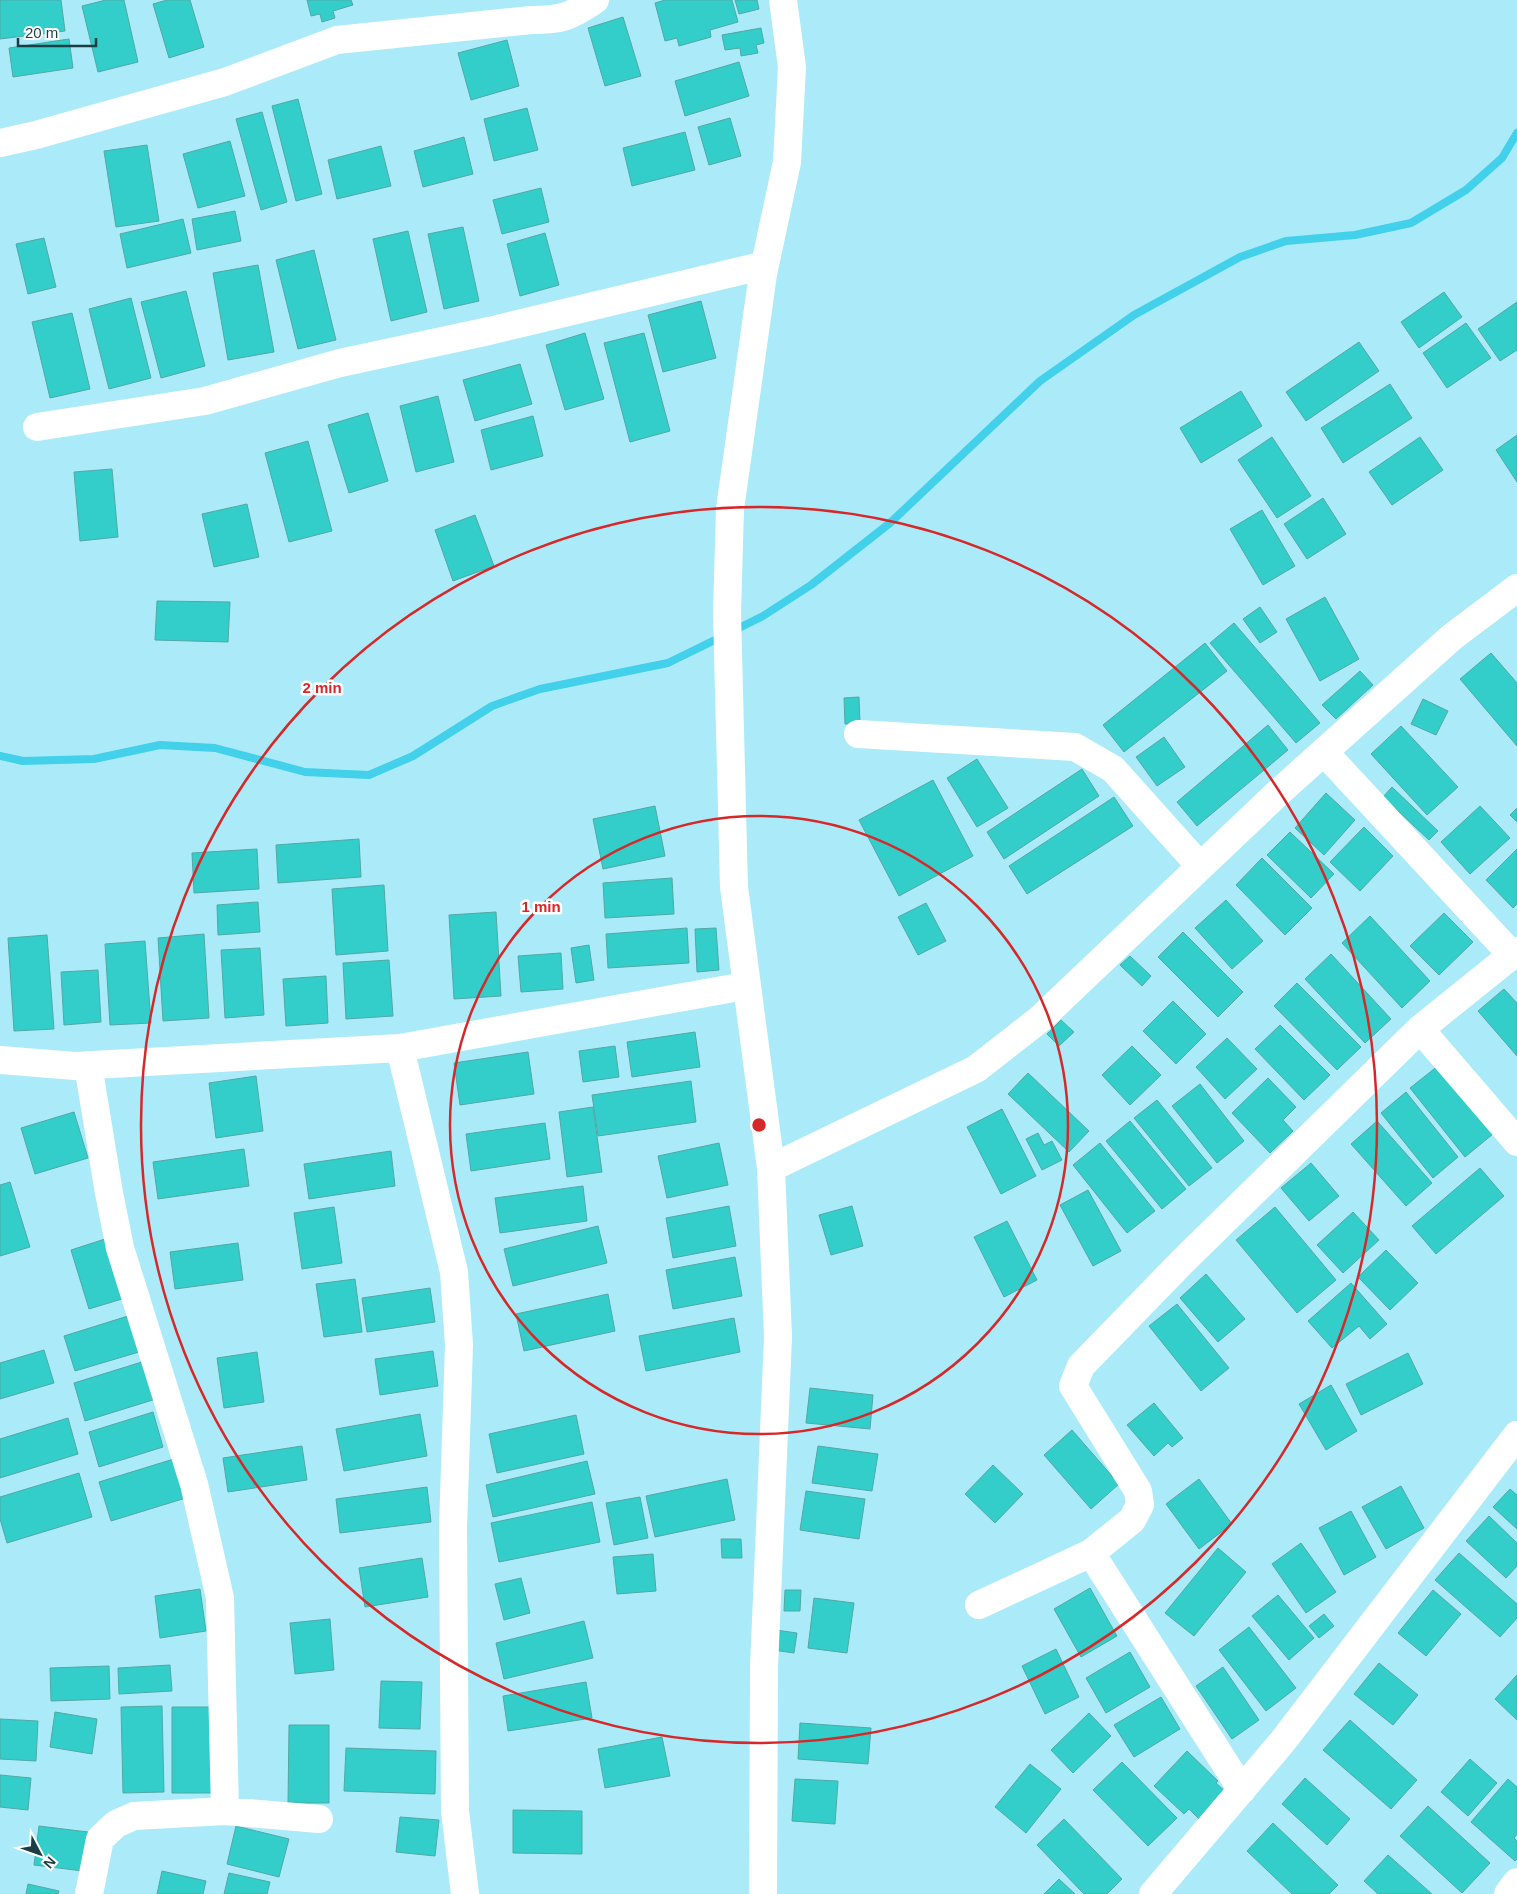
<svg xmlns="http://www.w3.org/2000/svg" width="1517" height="1894" font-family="Helvetica,sans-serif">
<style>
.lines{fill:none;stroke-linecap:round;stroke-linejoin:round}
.stream{stroke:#42d0ea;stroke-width:8}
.building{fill:#33ceca;stroke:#51a8a5}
.minor{stroke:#fff;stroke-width:28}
.ring{fill:none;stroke:#d62828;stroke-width:2.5}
.centre{fill:#d62828;stroke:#fff;stroke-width:2.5}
.ring-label{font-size:15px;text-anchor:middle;font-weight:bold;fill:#d62828;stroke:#fff;stroke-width:5;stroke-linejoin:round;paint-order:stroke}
</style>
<rect width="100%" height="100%" fill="#abebf9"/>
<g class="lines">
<path class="stream" d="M733 631 763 616 811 585 890 523 1040 381 1134 315 1240 257 1286 241 1355 235 1411 223 1466 190 1502 158 1517 133
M0 756 23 761 94 759 160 745 215 748 305 772 369 775 413 756 492 706 540 689 668 663 723 636"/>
</g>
<path class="building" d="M0 0H61L65 31 0 39Z
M106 0H124L138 62 98 72 82 6Z
M167 0H190L204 47 169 58 153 4Z
M307 0H351L353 5 333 11 335 18 322 22 320 14 311 16Z
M665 0H732L738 22 710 30 711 37 679 46 677 38 665 41 655 3Z
M735 0H757L759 9 739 14Z
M623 17 641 76 605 86 588 28Z
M761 28 764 43 756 45 758 53 741 56 740 48 725 50 722 35Z
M69 39 73 68 13 77 9 48Z
M507 40 519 86 471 100 458 53Z
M739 62 749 96 685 116 675 81Z
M298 99 322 194 296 201 272 106Z
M527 108 538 150 494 161 484 119Z
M262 112 287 202 261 210 236 119Z
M730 118 741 156 709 165 698 127Z
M685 132 695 170 632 186 623 148Z
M464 137 473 174 423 187 414 151Z
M230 141 245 196 198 208 183 154Z
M147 145 159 221 116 227 104 151Z
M381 146 391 186 337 199 328 160Z
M541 188 549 222 502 234 493 200Z
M235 211 241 241 197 250 192 219Z
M183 219 191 253 127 268 120 234Z
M463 227 479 301 444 309 428 234Z
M408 231 427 312 391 321 373 239Z
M545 233 559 285 520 296 507 244Z
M44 238 56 287 28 294 16 244Z
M314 250 336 340 298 349 276 260Z
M258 265 274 352 228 360 213 273Z
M186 291 205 366 161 378 141 302Z
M1444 292 1462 317 1419 348 1401 322Z
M131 298 151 378 109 389 89 309Z
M701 301 716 358 663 372 648 315Z
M1517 302V350L1500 361 1478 329Z
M72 313 90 389 50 398 32 322Z
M1466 323 1491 358 1447 388 1423 353Z
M585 333 604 399 565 410 546 345Z
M644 333 670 431 630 442 604 343Z
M1359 342 1379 371 1306 421 1286 392Z
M520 364 532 404 475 421 463 380Z
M1390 384 1412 418 1343 463 1321 428Z
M1241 391 1262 426 1201 463 1180 428Z
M438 396 454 462 416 472 400 406Z
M368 413 388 481 349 493 328 425Z
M533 416 543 456 491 470 481 430Z
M1517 435V482L1496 450Z
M1272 437 1311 496 1277 518 1238 460Z
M1420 437 1443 470 1392 505 1369 472Z
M308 441 332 531 289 542 265 453Z
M112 469 118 537 80 541 74 472Z
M1323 498 1346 534 1307 559 1284 524Z
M247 504 259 557 214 567 202 514Z
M1262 510 1295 566 1263 585 1230 529Z
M475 515 494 566 453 581 435 530Z
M1325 597 1359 659 1320 681 1286 619Z
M157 601 230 602 228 642 155 640Z
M1260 607 1277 632 1260 643 1243 619Z
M1234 623 1320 723 1296 743 1210 643Z
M1205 643 1227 671 1124 752 1103 725Z
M1491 653 1517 683V746L1460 679Z
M1360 671 1373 685 1336 719 1322 705Z
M859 697 860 723 845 724 844 698Z
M1423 699 1448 711 1436 735 1411 724Z
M1268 725 1288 750 1197 826 1177 802Z
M1401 726 1458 787 1427 815 1371 754Z
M1164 737 1185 767 1157 786 1136 757Z
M977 759 1008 808 977 827 947 778Z
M1082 769 1099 796 1004 859 987 832Z
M933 780 973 856 899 896 859 820Z
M1392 787 1438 831 1429 840 1383 797Z
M1326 793 1355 820 1324 855 1295 828Z
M1114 797 1133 826 1027 894 1009 866Z
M655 806 665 856 603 869 593 819Z
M1480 806 1510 838 1470 874 1441 842Z
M1517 808V822L1510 815Z
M1364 827 1393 856 1360 891 1330 862Z
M1290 832 1334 874 1311 898 1267 855Z
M359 839 361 877 278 883 276 845Z
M257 849 259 889 194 893 192 853Z
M1517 849V904L1513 908 1486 880Z
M1262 858 1312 908 1285 935 1236 885Z
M672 878 674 914 605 918 603 883Z
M384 885 388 951 336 955 332 889Z
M1226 900 1263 941 1232 969 1195 928Z
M258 902 260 932 218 935 217 905Z
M926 903 946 941 918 955 898 917Z
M496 912 501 996 454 999 449 915Z
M1444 913 1473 942 1439 975 1410 946Z
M1370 916 1430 981 1402 1008 1342 943Z
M687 928 689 963 608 968 606 934Z
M716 928 719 970 697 972 695 929Z
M1183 932 1243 992 1218 1017 1158 957Z
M204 934 209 1018 163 1021 158 938Z
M47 935 54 1029 14 1031 8 938Z
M145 941 151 1023 110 1025 105 944Z
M589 945 594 980 576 983 571 948Z
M260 948 264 1015 225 1018 221 950Z
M561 953 563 989 521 992 518 956Z
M1331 954 1391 1019 1365 1043 1305 979Z
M1130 956 1151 976 1142 986 1120 965Z
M389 960 393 1016 346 1019 343 963Z
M98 970 101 1022 64 1025 61 972Z
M326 976 328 1023 286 1026 283 979Z
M1297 983 1361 1047 1337 1070 1274 1006Z
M1504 989 1517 1003V1056L1478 1011Z
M1173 1001 1206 1034 1176 1064 1143 1031Z
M1061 1020 1074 1032 1059 1046 1047 1034Z
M1280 1025 1330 1075 1304 1100 1255 1049Z
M695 1032 700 1067 632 1077 627 1042Z
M1227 1038 1257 1069 1225 1099 1196 1067Z
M615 1046 619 1077 583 1082 579 1051Z
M1132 1046 1161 1075 1130 1105 1102 1075Z
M528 1052 534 1094 460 1105 454 1063Z
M1439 1065 1493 1134 1465 1157 1410 1088Z
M1028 1073 1089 1131 1069 1152 1008 1094Z
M256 1076 263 1131 216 1138 209 1083Z
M1268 1078 1296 1107 1283 1120 1293 1131 1270 1153 1232 1113Z
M691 1081 696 1122 598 1136 592 1095Z
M1200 1084 1244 1141 1217 1163 1172 1106Z
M1406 1092 1458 1157 1433 1178 1381 1113Z
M1157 1100 1212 1168 1189 1186 1134 1118Z
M593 1107 602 1172 567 1177 559 1112Z
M1002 1109 1036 1176 1001 1194 967 1127Z
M74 1112 88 1158 35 1174 21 1128Z
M1130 1121 1186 1189 1162 1209 1106 1141Z
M1377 1121 1432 1183 1406 1206 1351 1144Z
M545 1123 550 1159 471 1171 466 1134Z
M1038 1133 1044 1145 1052 1141 1062 1160 1042 1170 1026 1139Z
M719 1143 728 1185 667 1198 658 1156Z
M1100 1143 1155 1211 1127 1233 1073 1165Z
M244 1149 249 1186 158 1199 153 1162Z
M391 1151 395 1186 309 1199 304 1164Z
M1311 1163 1339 1196 1309 1221 1281 1188Z
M1480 1168 1504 1196 1436 1254 1412 1226Z
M10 1182 30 1247 0 1256V1185Z
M583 1186 587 1221 500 1233 495 1198Z
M1088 1190 1121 1251 1093 1266 1060 1205Z
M729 1206 736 1246 673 1258 666 1218Z
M852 1206 863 1246 831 1255 819 1215Z
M334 1207 342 1263 302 1269 294 1213Z
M1275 1207 1336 1280 1297 1313 1236 1240Z
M1353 1212 1379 1240 1343 1273 1317 1245Z
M1007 1221 1037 1280 1004 1297 974 1237Z
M598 1226 607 1263 513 1286 504 1249Z
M105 1239 122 1299 89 1309 71 1250Z
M238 1243 243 1280 175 1289 170 1252Z
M1386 1250 1418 1283 1390 1310 1358 1277Z
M735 1257 742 1296 673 1309 666 1270Z
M1206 1274 1245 1319 1218 1342 1180 1298Z
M355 1279 362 1332 324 1337 316 1284Z
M1351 1283 1387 1324 1370 1339 1359 1326 1332 1348 1308 1321Z
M430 1288 435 1322 367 1332 362 1298Z
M608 1294 615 1331 524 1351 516 1314Z
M1177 1304 1229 1368 1201 1391 1149 1326Z
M128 1316 139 1352 75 1371 64 1336Z
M734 1318 740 1352 646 1371 639 1336Z
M44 1350 54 1383 0 1399V1363Z
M433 1351 438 1386 380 1395 375 1359Z
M257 1352 264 1402 224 1408 217 1358Z
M1408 1353 1423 1384 1361 1415 1346 1384Z
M145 1361 156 1399 85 1421 74 1383Z
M1331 1385 1357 1431 1326 1450 1299 1404Z
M810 1388 873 1395 870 1429 806 1423Z
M1154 1403 1183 1438 1172 1447 1168 1443 1154 1456 1127 1425Z
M153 1412 163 1447 99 1467 89 1432Z
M420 1414 427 1456 344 1471 336 1429Z
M576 1415 584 1454 497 1473 489 1434Z
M68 1418 78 1454 0 1478V1439Z
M1072 1430 1119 1484 1091 1509 1044 1455Z
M302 1446 307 1480 228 1492 223 1458Z
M818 1446 878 1454 872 1491 812 1483Z
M177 1458 189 1497 111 1521 99 1482Z
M587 1461 595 1494 493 1517 486 1485Z
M993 1465 1023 1494 995 1523 965 1494Z
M79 1473 92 1517 7 1543 0 1519V1497Z
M727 1479 735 1520 655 1537 646 1496Z
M1199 1479 1232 1524 1199 1549 1166 1504Z
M1401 1486 1424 1528 1386 1549 1362 1507Z
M427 1487 431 1522 340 1533 336 1499Z
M1510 1489 1517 1495V1529L1493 1507Z
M806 1491 865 1499 859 1539 800 1530Z
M640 1497 648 1538 614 1545 606 1503Z
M592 1502 600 1542 499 1562 491 1523Z
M1351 1511 1376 1557 1344 1575 1319 1528Z
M1489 1516 1517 1543V1566L1506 1578 1466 1541Z
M721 1539H741L742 1558H722Z
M1301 1543 1336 1592 1306 1613 1272 1564Z
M1218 1548 1246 1572 1194 1636 1165 1613Z
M1459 1553 1517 1604V1618L1500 1637 1435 1580Z
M653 1554 656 1591 617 1594 613 1557Z
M422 1558 428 1597 365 1607 359 1568Z
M521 1578 530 1613 504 1620 495 1584Z
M1090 1588 1117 1636 1081 1657 1054 1609Z
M200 1589 206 1631 160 1638 155 1596Z
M785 1590H801L800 1611H784Z
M1433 1590 1461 1614 1426 1656 1398 1633Z
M1278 1595 1314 1638 1289 1660 1252 1616Z
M814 1598 854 1603 847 1653 808 1648Z
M1324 1614 1334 1626 1319 1638 1309 1626Z
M330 1619 334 1670 295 1674 290 1623Z
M584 1621 593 1658 504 1679 496 1643Z
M1249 1627 1296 1688 1266 1711 1219 1650Z
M776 1630 797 1633 794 1653 773 1650Z
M1056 1649 1079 1697 1045 1714 1022 1666Z
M1130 1652 1150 1687 1106 1713 1086 1678Z
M1379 1663 1418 1695 1393 1725 1354 1694Z
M170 1665 172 1691 119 1694 118 1668Z
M109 1666 110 1699 51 1701 50 1668Z
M1223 1667 1259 1720 1232 1739 1196 1686Z
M1517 1675V1720L1495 1699Z
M381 1681 422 1682 420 1729 379 1728Z
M586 1682 592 1718 508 1731 503 1696Z
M1161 1697 1180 1729 1134 1757 1114 1725Z
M162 1706 164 1792 123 1793 121 1707Z
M172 1707H212V1793H172Z
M55 1712 97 1719 92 1754 50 1747Z
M1089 1713 1111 1736 1073 1773 1051 1750Z
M0 1719 38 1721 36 1761 0 1759Z
M1350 1720 1417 1780 1391 1809 1323 1750Z
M800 1723 871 1728 868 1764 798 1759Z
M289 1725H329V1803H288Z
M662 1737 670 1776 605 1788 598 1749Z
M346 1748 436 1751 435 1794 344 1791Z
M1187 1751 1218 1781 1216 1783 1227 1793 1201 1821 1189 1809 1184 1814 1154 1786Z
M1470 1759 1497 1783 1468 1816 1441 1792Z
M1122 1762 1177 1818 1148 1846 1093 1790Z
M1030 1764 1061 1789 1026 1833 995 1807Z
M0 1775 31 1778 28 1810 0 1807Z
M1305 1778 1350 1819 1327 1845 1282 1804Z
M795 1779 838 1781 835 1824 792 1821Z
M1508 1779 1517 1787V1834L1514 1838 1517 1841V1859L1515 1861 1471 1822Z
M1428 1806 1490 1863 1462 1893 1400 1836Z
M513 1810 582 1811V1854L513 1853Z
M400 1817 439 1820 435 1856 396 1852Z
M1064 1819 1122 1879 1107 1894H1084L1037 1845Z
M1273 1823 1338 1885 1329 1894H1292L1247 1851Z
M39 1826 88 1832 83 1871 34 1865Z
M236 1826 289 1839 279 1877 227 1864Z
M1388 1855 1432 1894H1378L1364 1881Z
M162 1871 206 1881 203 1894H157Z
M229 1873 270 1882 267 1894H224Z
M1059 1879 1075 1894H1044Z
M28 1884 59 1891 58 1894H26Z"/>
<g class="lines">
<path class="minor" d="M0 143 36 135 225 82 337 40 531 20C562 20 570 17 595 0
M37 427 205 401 340 363 489 331 765 265
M858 734 1075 747 1113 769 1200 866
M1324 752 1512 955
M1420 1029 1517 1142
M400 1048 454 1272 459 1345 453 1528 455 1811 465 1894
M0 1060 75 1066 400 1048 745 986
M88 1065 109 1193 120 1248 194 1484 220 1598 225 1811
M771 1168 976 1069 1040 1019 1279 792 1452 637 1517 588
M1091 1553 1242 1790
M979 1605 1091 1553 1132 1520 1140 1505 1138 1491 1073 1386 1081 1366 1183 1261 1420 1029 1517 951
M89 1894 100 1839 116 1824 134 1816 225 1811 319 1819
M763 1894 764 1668 778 1337 771 1168 734 887 727 613 730 509 763 274 787 162 792 67 783 0
M1153 1894 1283 1741 1517 1435
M1508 1894 1517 1882"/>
</g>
<g class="ring">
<circle cx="759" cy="1125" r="309"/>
<circle cx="759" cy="1125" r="618"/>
</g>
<circle cx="759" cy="1125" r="8" class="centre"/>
<g class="ring-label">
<text x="322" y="693">2 min</text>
<text x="541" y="912">1 min</text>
</g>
<g transform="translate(40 1854) rotate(131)" stroke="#ffffff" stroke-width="4" paint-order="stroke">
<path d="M0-4L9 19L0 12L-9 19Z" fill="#1b3e45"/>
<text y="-8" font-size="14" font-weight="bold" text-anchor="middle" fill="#1b3e45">N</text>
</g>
<path d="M18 38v8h78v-8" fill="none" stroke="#1b3e45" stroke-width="2.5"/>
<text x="25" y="38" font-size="15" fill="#1b3e45" stroke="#ffffff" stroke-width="4" paint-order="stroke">20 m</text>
</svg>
